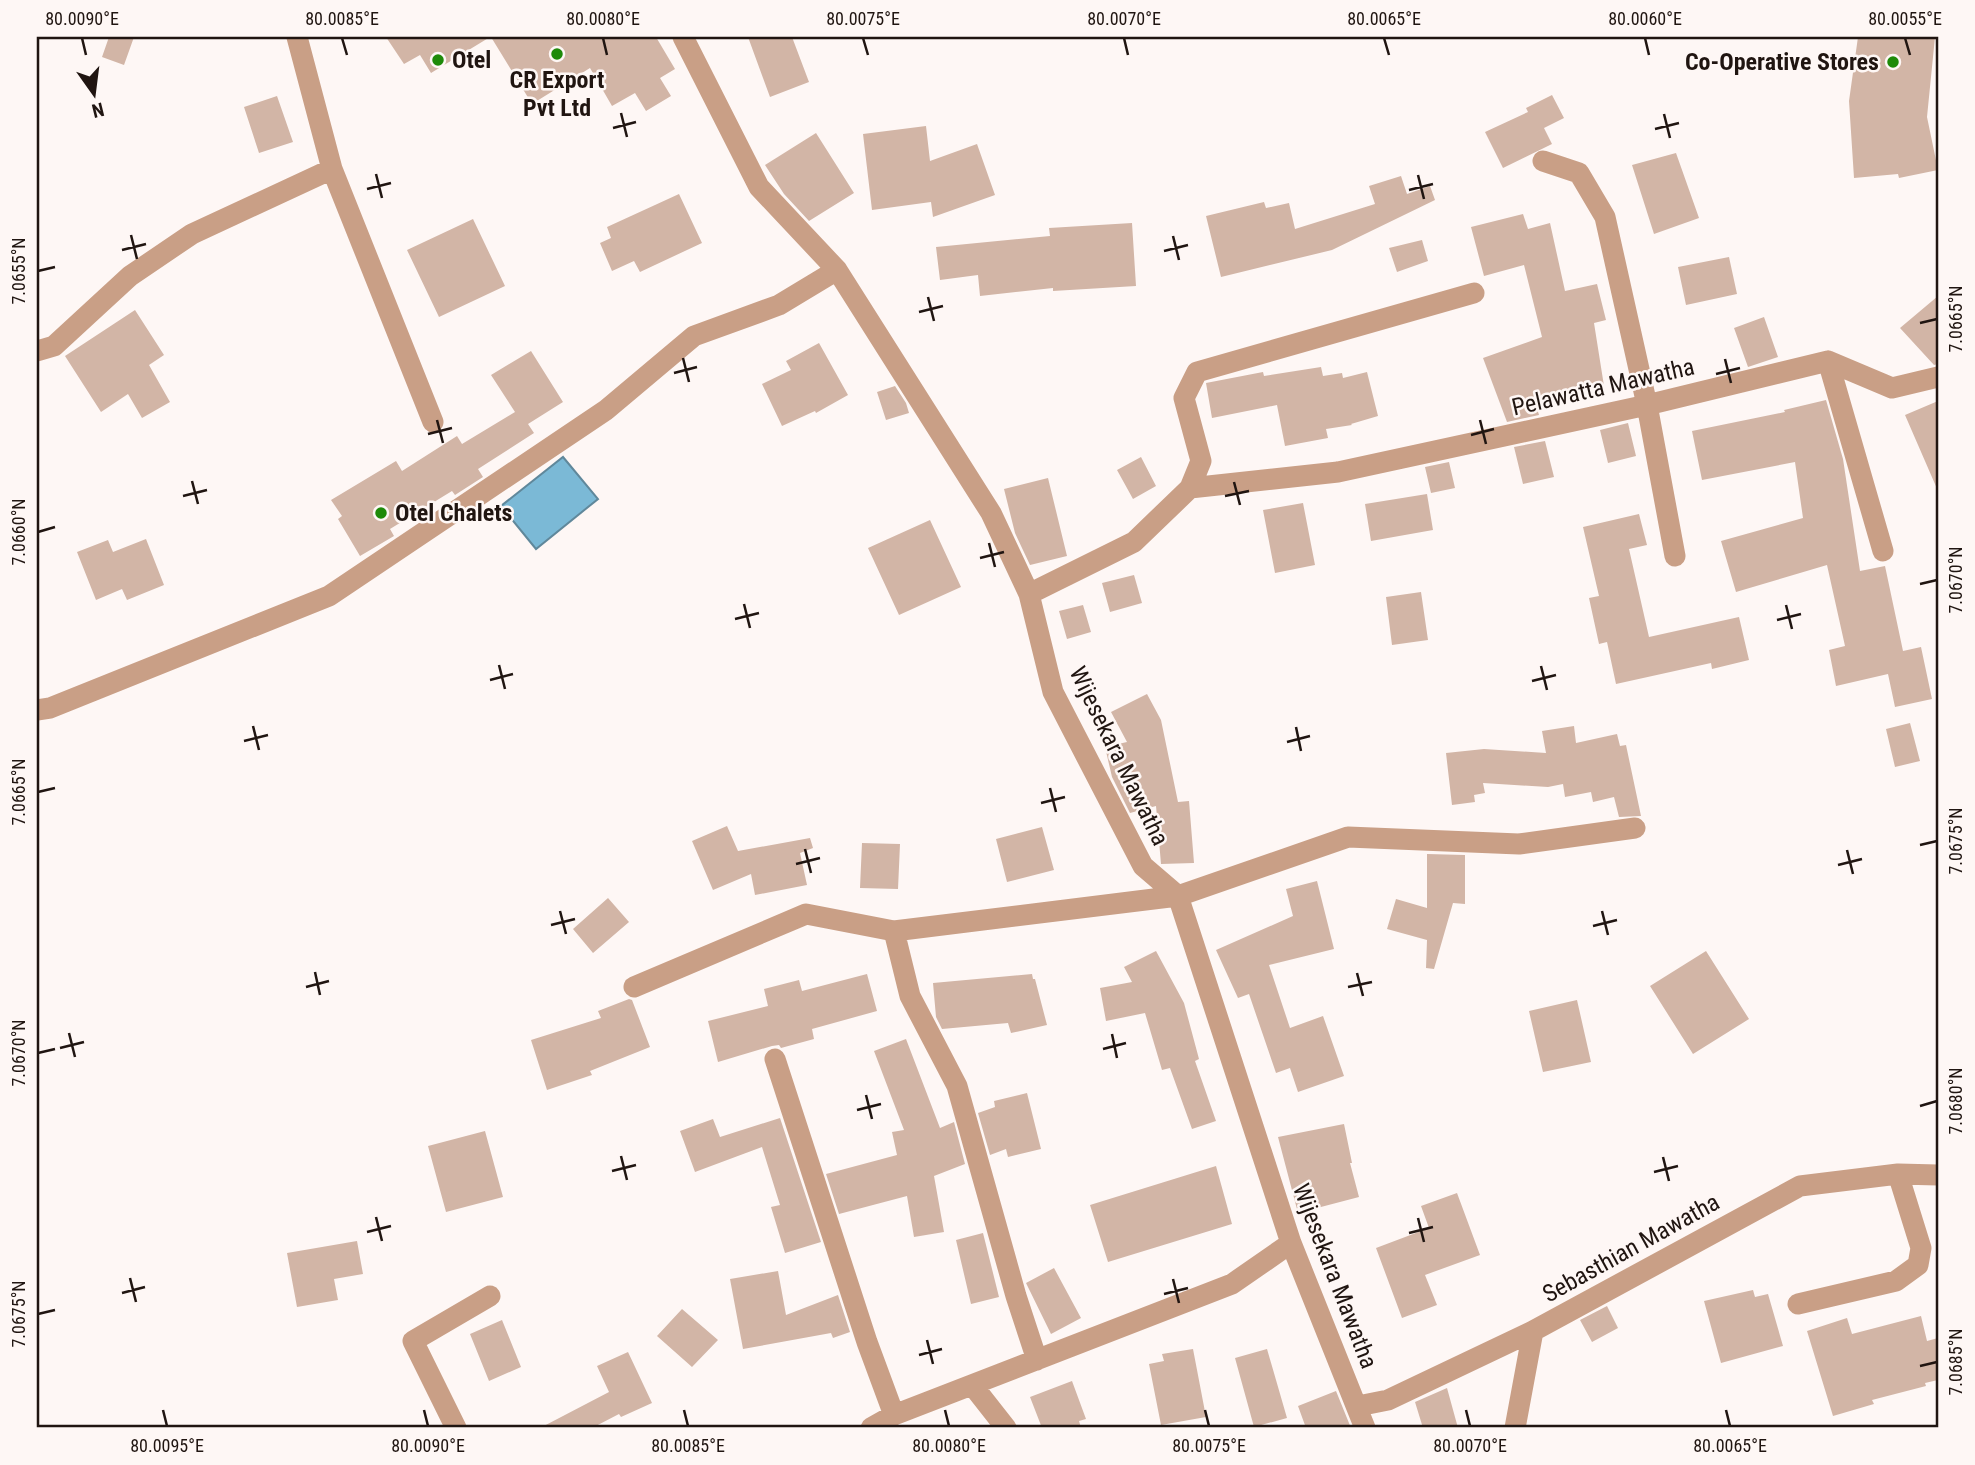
<svg xmlns="http://www.w3.org/2000/svg" width="1975" height="1465" font-family="'Roboto Condensed',sans-serif">
<style>
.water{fill:#7bb9d6;stroke:#60889b;stroke-width:2}
.building{fill:#d2b5a6}
.lines{fill:none;stroke-linecap:round;stroke-linejoin:round}
.minor{stroke:#c99f86;stroke-width:21}
.ticks{fill:none;stroke:#201511;stroke-width:2.5}
.poi-dot{fill:#1e8a09;stroke:#fef7f5;stroke-width:2.5}
.labels{text-anchor:middle;dominant-baseline:central;stroke-width:5;stroke-linejoin:round;paint-order:stroke}
.poi-label{font-size:24px;font-weight:bold;fill:#201511;stroke:#fef7f5;text-anchor:start}
.street-label{font-size:24px;fill:#201511;stroke:#fef7f5}
.neatline{fill:none;stroke:#201511;stroke-width:2.5}
.ticks-label{font-size:18px;text-anchor:middle;fill:#201511}
</style>
<rect width="100%" height="100%" fill="#fef7f5"/>
<path class="water" d="M563 457 598 499 536 549 501 506Z"/>
<path class="building" d="M109 37H134L124 65 102 57Z
M386 37H490L431 73 420 55 404 64Z
M491 37H656L675 69 660 78 671 96 646 111 635 93 612 106 590 68 532 104Z
M748 37H792L809 82 770 97Z
M1858 37H1935L1927 117 1938 170 1899 178 1898 174 1854 178 1849 101Z
M1552 95 1564 118 1544 128 1552 144 1503 168 1485 132 1528 112 1526 108Z
M277 96 293 142 259 153 244 107Z
M926 126 930 161 977 144 995 195 933 217 931 202 872 210 863 134Z
M816 133 854 193 809 221 784 194 765 165Z
M1676 153 1699 218 1654 234 1632 165Z
M1401 176 1407 194 1430 186 1435 200 1332 250 1221 277 1206 216 1264 202 1266 208 1289 203 1295 229 1375 204 1369 186Z
M679 194 702 243 640 272 634 261 612 271 600 243 611 238 607 227Z
M1523 214 1528 229 1550 223 1565 291 1597 284 1606 320 1594 323 1604 386 1534 397 1539 415 1507 422 1483 358 1542 337 1524 265 1484 276 1471 227Z
M473 219 505 286 439 317 407 250Z
M1132 223 1136 286 1053 291V288L980 296 978 275 940 280 936 247 1050 236 1049 228Z
M1422 240 1428 261 1397 272 1389 248Z
M1729 257 1737 294 1686 305 1678 267Z
M1938 296V364L1934 365 1900 328Z
M135 310 164 355 149 365 170 402 142 418 128 394 101 412 65 356Z
M1764 317 1778 357 1748 367 1734 328Z
M819 343 848 395 816 413 815 411 782 426 762 384 791 370 786 361Z
M531 351 563 402 528 424 534 433 478 469 483 477 455 495 452 491 390 529 394 536 360 556 338 519 342 516 331 500 396 461 402 471 457 436 462 444 515 412 491 375Z
M1321 367 1323 376 1342 373 1343 378 1367 372 1378 416 1351 424 1352 425 1326 429 1328 438 1285 446 1277 405 1212 418 1206 383 1263 372 1264 376Z
M895 386 906 403 909 413 886 420 877 392Z
M1826 400 1843 459 1860 571 1885 566 1903 651 1921 647 1932 699 1895 707 1888 674 1836 686 1829 650 1845 646 1827 565 1736 592 1721 541 1803 518 1795 462 1702 480 1692 431 1785 412 1784 410Z
M1938 401V491L1905 415Z
M1628 423 1636 456 1608 463 1600 430Z
M1545 441 1554 477 1523 484 1514 447Z
M1141 457 1156 486 1133 499 1117 470Z
M1449 462 1455 488 1431 493 1425 467Z
M1048 478 1067 556 1030 565 1015 533 1004 489Z
M1427 494 1433 530 1371 541 1365 504Z
M1303 503 1315 565 1275 573 1263 510Z
M1639 514 1647 545 1629 549 1649 637 1739 617 1749 660 1712 669 1711 663 1616 684 1607 642 1599 644 1589 598 1599 596 1583 527Z
M930 520 961 587 899 615 868 548Z
M146 539 164 585 127 600 122 589 96 600 77 552 108 540 113 552Z
M1134 575 1142 603 1110 612 1102 583Z
M1421 592 1428 640 1392 645 1386 597Z
M1083 605 1091 632 1067 639 1059 611Z
M1147 694 1161 720 1178 802 1189 801 1194 863 1161 864 1156 806 1130 813 1112 777 1105 747 1127 742 1111 712Z
M1910 723 1920 761 1895 767 1886 729Z
M1574 726 1576 743 1617 734 1620 746 1626 745 1641 816 1619 817 1614 797 1593 802 1591 792 1565 797 1563 784 1548 787 1483 783 1485 793 1474 795 1475 802 1452 805 1446 753 1484 749 1546 753 1542 731Z
M727 826 738 851 810 838 813 848 800 853 807 885 755 895 751 874 713 890 692 841Z
M1042 827 1054 870 1007 882 996 839Z
M862 843 900 844 898 889 860 888Z
M1427 854 1465 855V904L1453 903 1434 969 1426 968 1427 940 1387 929 1396 899 1427 908Z
M1317 881 1334 949 1269 965 1290 1028 1323 1016 1344 1076 1298 1092 1290 1068 1276 1073 1249 994 1238 998 1216 950 1293 916 1286 889Z
M608 898 629 922 593 953 573 929Z
M1156 951 1184 1003 1199 1059 1195 1061 1216 1121 1192 1129 1170 1068 1162 1070 1145 1013 1106 1021 1100 988 1132 982 1124 967Z
M1706 951 1749 1019 1693 1054 1650 986Z
M867 974 877 1011 812 1029 814 1039 781 1048 779 1045 772 1046 718 1062 708 1021 768 1006 764 989 799 980 802 991Z
M1032 974 1033 979H1035L1047 1025 1011 1033 1008 1023 942 1029 936 1017 933 983Z
M629 999 632 1000 650 1047 590 1071 592 1075 547 1090 531 1040 601 1018 598 1011Z
M1577 1000 1591 1062 1543 1072 1529 1011Z
M906 1039 940 1128 954 1122 965 1164 934 1176 944 1232 914 1237 907 1196 839 1214 826 1174 897 1155 892 1132 904 1130 874 1051Z
M1027 1093 1041 1149 1008 1157 1006 1149 990 1155 978 1113 995 1107 994 1101Z
M780 1118 821 1242 785 1253 771 1207 780 1205 762 1147 695 1172 680 1131 713 1119 720 1137Z
M1344 1124 1352 1163H1350L1359 1197 1298 1213 1278 1137Z
M485 1131 503 1197 446 1212 428 1146Z
M1216 1166 1232 1224 1108 1262 1090 1205Z
M1457 1193 1480 1255 1425 1275 1437 1305 1402 1318 1376 1248 1429 1228 1421 1206Z
M983 1233 999 1297 971 1304 956 1240Z
M357 1241 363 1274 334 1279 338 1300 297 1307 287 1253Z
M1054 1268 1081 1318 1051 1334 1026 1283Z
M778 1271 786 1315 838 1295 850 1332 833 1338 831 1333 743 1349 730 1279Z
M1753 1290 1755 1297 1768 1294 1783 1346 1721 1363 1704 1301Z
M1607 1306 1618 1328 1592 1342 1580 1320Z
M682 1309 718 1340 692 1367 657 1336Z
M1921 1316 1927 1341 1938 1338V1380L1925 1383 1926 1386 1872 1400 1874 1404 1833 1416 1807 1331 1847 1318 1852 1334Z
M502 1320 521 1367 489 1381 470 1334Z
M1193 1349 1206 1417 1161 1425 1149 1364 1164 1361 1162 1354Z
M1267 1349 1287 1418 1254 1427 1235 1358Z
M628 1352 652 1403 621 1417 619 1414 592 1428H540L609 1392 597 1366Z
M1072 1381 1086 1419 1079 1421 1081 1428H1042L1030 1397Z
M1447 1388 1458 1428H1423L1415 1402Z
M1336 1391 1351 1428H1306L1298 1406Z"/>
<g class="lines">
<path class="minor" d="M297 37 332 169 433 422
M683 37 759 187 837 270 991 513 1029 594 1053 692 1143 866 1178 896 1291 1243 1365 1428
M1543 161 1579 173 1605 217 1647 405 1675 556
M37 351 54 346 130 276 192 234 332 169
M1828 361 1883 551
M1190 488 1338 472 1647 405 1828 361 1892 388 1938 377
M1029 594 1134 542 1190 488 1201 461 1184 398 1197 372 1474 293
M37 710 50 708 329 596 606 410 694 336 779 305 837 270
M894 931 910 996 957 1086 1016 1296 1037 1360
M634 987 806 914 894 931 1178 896 1348 837 1519 844 1635 828
M775 1059 867 1342 894 1415
M1798 1304 1896 1281 1918 1265 1921 1248 1898 1174
M973 1386 1006 1428
M1358 1406 1388 1400 1533 1331 1800 1186 1898 1174 1938 1175
M456 1428 413 1341 490 1296
M871 1428 894 1415 1232 1284 1291 1243
M1515 1428 1533 1331"/>
</g>
<path class="ticks" d="M82 38 86 55M342 38 347 55M603 38 607 55M863 38 868 55M1124 38 1128 55M1384 38 1389 55M1645 38 1649 55M1905 38 1910 55M621 113 627 137M1664 114 1670 138M613 128 636 122M1655 129 1679 123M376 174 382 198M1418 175 1424 199M367 189 391 183M1409 190 1433 184M131 235 137 259M1173 236 1179 260M122 250 146 244M1164 251 1188 245M38 271 55 267M928 297 934 321M919 312 943 306M1920 323 1937 319M683 358 689 382M1725 359 1731 383M674 373 697 367M1716 374 1740 368M437 420 443 443M1480 420 1486 444M428 434 452 428M1471 435 1494 429M192 481 198 504M1234 482 1240 505M183 496 207 490M1225 496 1249 491M38 532 55 527M989 543 995 567M980 558 1004 552M1920 584 1937 580M744 604 750 628M1786 605 1792 629M735 619 759 613M1777 620 1801 614M499 665 505 689M1541 666 1547 690M490 680 513 674M1532 681 1556 675M253 726 259 750M1296 727 1301 751M244 741 268 735M1287 742 1310 736M1050 788 1056 812M38 792 55 788M1041 803 1065 797M1920 845 1937 841M805 849 811 873M1847 850 1853 874M796 864 820 858M1838 865 1862 859M560 911 566 934M1602 911 1608 935M551 925 575 919M1593 926 1617 920M315 972 320 995M1357 973 1363 996M306 987 329 981M1348 987 1372 982M69 1033 75 1057M1112 1034 1117 1058M60 1048 84 1042M1103 1049 1126 1043M38 1053 55 1049M866 1095 872 1119M1920 1106 1937 1101M857 1110 881 1104M621 1156 627 1180M1663 1157 1669 1181M612 1171 636 1165M1654 1172 1678 1166M376 1217 382 1241M1418 1218 1424 1242M367 1232 391 1226M1409 1233 1433 1227M130 1278 136 1302M1173 1279 1179 1303M122 1293 145 1287M1164 1294 1188 1288M38 1314 55 1310M927 1340 933 1364M919 1355 942 1349M1920 1366 1937 1362M163 1410 167 1426M424 1410 428 1426M684 1410 688 1426M945 1410 949 1426M1205 1410 1209 1426M1466 1410 1470 1426M1726 1410 1730 1426"/>
<g class="poi-dot">
<circle cx="557" cy="54" r="7"/>
<circle cx="438" cy="60" r="7"/>
<circle cx="1893" cy="62" r="7"/>
<circle cx="381" cy="513" r="7"/>
</g>
<g class="labels">
<g class="poi-label">
<text x="452" y="60">Otel</text>
<text x="1879" y="62" text-anchor="end">Co-Operative Stores</text>
<text x="557" y="80" text-anchor="middle">CR Export<tspan x="557" dy="28">Pvt Ltd</tspan></text>
<text x="395" y="513">Otel Chalets</text>
</g>
<g class="street-label">
<text transform="translate(1603 387) rotate(-13)">Pelawatta Mawatha</text>
<text transform="translate(1119 756) rotate(64)">Wijesekara Mawatha</text>
<text transform="translate(1631 1248) rotate(-29)">Sebasthian Mawatha</text>
<text transform="translate(1335 1276) rotate(69)">Wijesekara Mawatha</text>
</g>
</g>
<rect width="1975" height="1465" fill="none" stroke="#fef7f5" stroke-width="77"/>
<g transform="translate(94 94) rotate(166)" stroke="#fef7f5" stroke-width="5" paint-order="stroke">
<path d="M0-5L12 26L0 18L-12 26Z" fill="#201511"/>
<text y="-10" font-size="19" font-weight="bold" text-anchor="middle" fill="#201511">N</text>
</g>
<rect x="38" y="38" width="1899" height="1388" class="neatline"/>
<g class="ticks-label">
<text x="82" y="25">80.0090°E</text>
<text x="342" y="25">80.0085°E</text>
<text x="603" y="25">80.0080°E</text>
<text x="863" y="25">80.0075°E</text>
<text x="1124" y="25">80.0070°E</text>
<text x="1384" y="25">80.0065°E</text>
<text x="1645" y="25">80.0060°E</text>
<text x="1905" y="25">80.0055°E</text>
<text transform="translate(19 271) rotate(-90)" y="6">7.0655°N</text>
<text transform="translate(1956 319) rotate(-90)" y="6">7.0665°N</text>
<text transform="translate(19 532) rotate(-90)" y="6">7.0660°N</text>
<text transform="translate(1956 580) rotate(-90)" y="6">7.0670°N</text>
<text transform="translate(19 792) rotate(-90)" y="6">7.0665°N</text>
<text transform="translate(1956 841) rotate(-90)" y="6">7.0675°N</text>
<text transform="translate(19 1053) rotate(-90)" y="6">7.0670°N</text>
<text transform="translate(1956 1101) rotate(-90)" y="6">7.0680°N</text>
<text transform="translate(19 1314) rotate(-90)" y="6">7.0675°N</text>
<text transform="translate(1956 1362) rotate(-90)" y="6">7.0685°N</text>
<text x="167" y="1452">80.0095°E</text>
<text x="428" y="1452">80.0090°E</text>
<text x="688" y="1452">80.0085°E</text>
<text x="949" y="1452">80.0080°E</text>
<text x="1209" y="1452">80.0075°E</text>
<text x="1470" y="1452">80.0070°E</text>
<text x="1730" y="1452">80.0065°E</text>
</g>
</svg>
